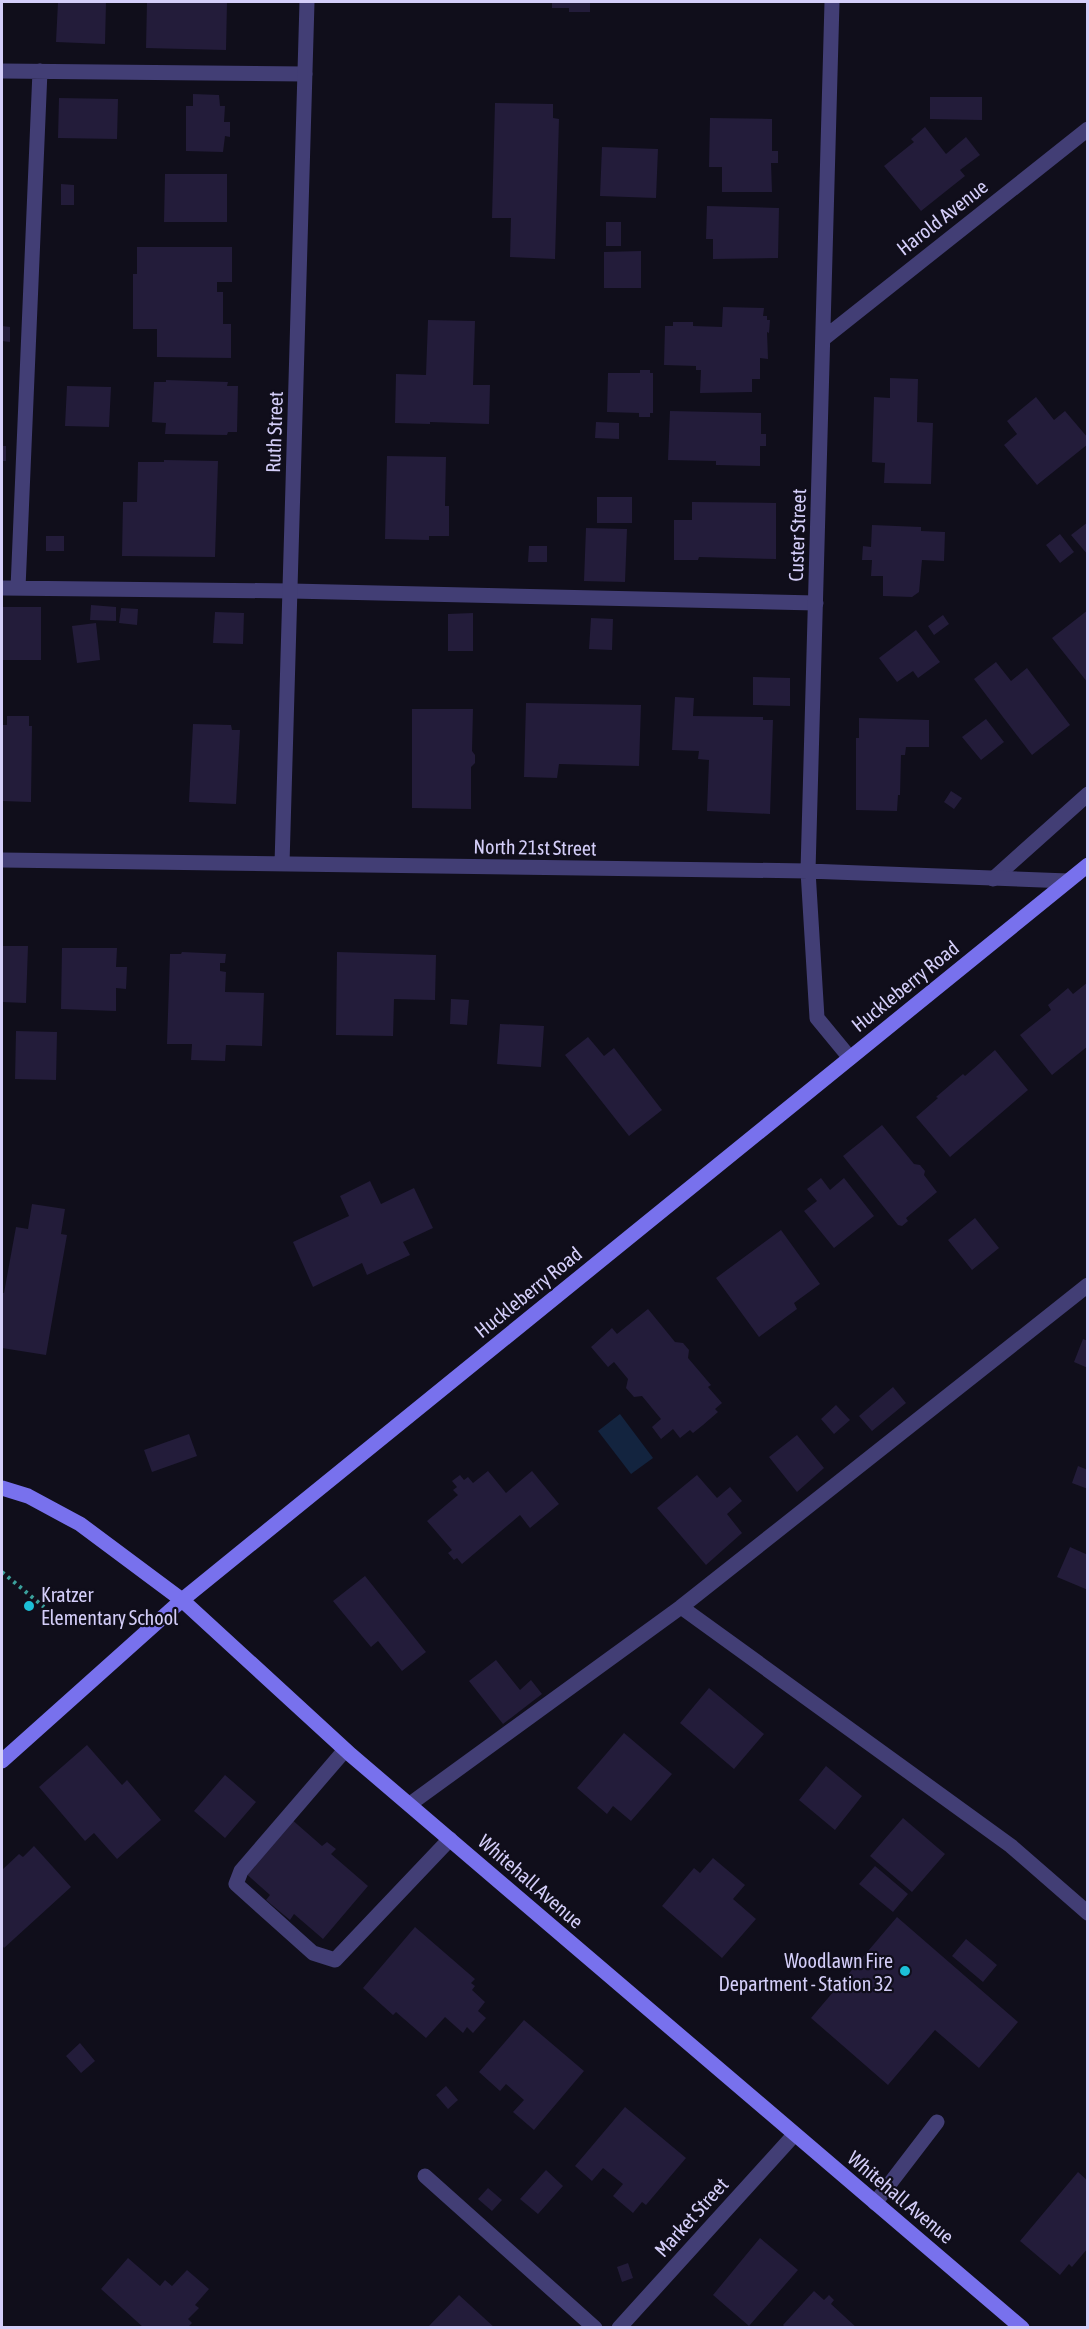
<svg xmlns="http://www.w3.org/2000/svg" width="1089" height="2329" font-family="'Asap Condensed',sans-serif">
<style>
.water{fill:#13243f}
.building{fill:#231c3a}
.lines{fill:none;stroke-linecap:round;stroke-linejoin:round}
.path{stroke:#3ba09c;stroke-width:4;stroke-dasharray:3 4.5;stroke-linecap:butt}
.lane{stroke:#423e75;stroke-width:15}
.street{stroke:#423e75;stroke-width:15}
.secondary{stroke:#7871ed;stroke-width:15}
.poi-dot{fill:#1cbfd7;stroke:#100e1b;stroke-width:2}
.labels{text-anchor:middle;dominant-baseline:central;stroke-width:4.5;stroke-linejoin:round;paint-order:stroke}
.street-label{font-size:20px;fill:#d4cef9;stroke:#100e1b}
.poi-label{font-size:20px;fill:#d4cef9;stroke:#100e1b;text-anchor:start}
</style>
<rect width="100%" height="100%" fill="#100e1b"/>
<path class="water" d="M620 1414 653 1458 631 1474 598 1431Z"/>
<path class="building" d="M58 2H106L105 44 56 42Z
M147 2H227L226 50 146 48Z
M552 2H590V12H569V8H552Z
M193 94 219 95 220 106H225L224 122H230V137L225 136 223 152 186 151V106H193Z
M930 97H982V120L930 119Z
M59 98 118 99 117 139 58 138Z
M495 103 553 104V118L559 119 555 259 510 257 511 218H492Z
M710 118 772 119V151H778V163H771L772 192H722V167H709Z
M925 127 946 154 966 137 980 155 960 170 965 176 921 211 884 166 914 142 911 139Z
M602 147 658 149 656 198 600 196Z
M165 174H227V222H164Z
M61 184 74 185V205H61Z
M707 206 779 208 778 258 713 259V239H706Z
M606 222H621V246H606Z
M137 247H232V282H217V292H223V324H231V358L157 357V329H133V274H137Z
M641 251V288H604V252Z
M723 307 764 308 763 316H767V320H770L769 333 767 332 768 359 760 358V379H752V392L700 393 701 370H696V366L664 365 665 326H673V322H693V326L722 327Z
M428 320 475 321 473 385H490L489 424 430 422V424L395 423 396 374 426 375Z
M2 326 10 327V342L2 341Z
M640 370H650V373H653V413H650V417H639V413L607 412 608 373H640Z
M890 378 918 379 917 422 933 423 931 484 884 483 885 463 872 462 874 397 890 398Z
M166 380 228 382 227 386H238L237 432H228L227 435 165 434 166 423 152 422 154 382H166Z
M67 386 111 387 109 427 65 426Z
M1036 397 1054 420 1065 411 1088 438V444L1037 485 1004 445 1017 434 1007 421Z
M670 411 761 413V434H766V446H760V466L716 465V461L668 460Z
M596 422 619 423V439L595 438Z
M2 446H6V461H2Z
M387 456 446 457 445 506H449V536H429V540L385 539Z
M164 460 218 461 215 557 122 556 123 502H137L138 462H164Z
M597 497H632V523H597Z
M692 502 776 503V559L699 557 698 560H674V520H692Z
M1088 522V555L1071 535Z
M872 525 921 527V531L945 532 944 561 922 560 919 592 912 597 883 596V576H871L872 560H862L863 546 871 547Z
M586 528 627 529 625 582 584 581Z
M1060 534 1074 552 1060 563 1046 545Z
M46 536H64V551H46Z
M529 546H547V562H528Z
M91 605 116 607V621L90 620Z
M2 607H41V660H2Z
M121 608 138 609 137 625 119 623Z
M1088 610V683L1052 638Z
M215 612 244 613 243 644 213 643Z
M473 613V651H448V614Z
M943 615 949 624 934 635 928 626Z
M591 618 613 619 612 650 589 649Z
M96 623 100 660 77 663 72 626Z
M916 630 940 662 918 678 913 671 897 682 879 658Z
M996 662 1011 681 1027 668 1070 725 1032 755 974 679Z
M753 677 790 678V706L753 705Z
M675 697 694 698 693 716 763 717V720H773L770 814 707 811 709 760 698 759 699 751 672 750Z
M526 703 641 705 639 766 559 764 557 778 524 777Z
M412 709H473L472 751 475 755V763L471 767V809L412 808Z
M7 716H29V726H32L31 802 2 801V725H7Z
M859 718 929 720V747H906L905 755H901L900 795H898L897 811 856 810V738H859Z
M986 719 1004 742 981 760 962 737Z
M193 724 231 725 232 730H240L236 804 189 802Z
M951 791 962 798 954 809 944 802Z
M2 946H28L26 1003 2 1002Z
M62 948H117L116 967H127L126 989 116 988V1011L61 1009Z
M182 952 226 954 225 963H220V971L226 972 225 992 264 993 262 1046 226 1045 225 1061 191 1060 192 1044H167L170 954H181Z
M337 952 436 955 435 1000 394 999 393 1036 336 1035Z
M1088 982V1046L1052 1075 1020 1035 1051 1010 1048 1005 1068 988 1073 994Z
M451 999 469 1000 467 1025 450 1024Z
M500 1024 544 1026 541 1067 497 1064Z
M16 1031 57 1032 56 1080 15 1079Z
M588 1037 604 1056 614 1048 662 1110 629 1136 565 1055Z
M995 1050 1028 1090 950 1157 916 1117 938 1098 936 1097 963 1074 965 1076Z
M882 1125 914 1164 920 1165 925 1171 924 1175 937 1192 906 1218 908 1221 902 1226 898 1225 843 1156Z
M821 1178 830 1190 844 1178 874 1216 834 1248 804 1211 817 1201 807 1189Z
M370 1181 381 1204 414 1188 433 1228 403 1242 410 1255 367 1275 362 1263 313 1287 293 1242 349 1216 340 1196Z
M32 1204 65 1209 61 1234 67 1235 46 1355 2 1348V1293H4L16 1227 28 1229Z
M975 1218 999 1248 972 1270 948 1240Z
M781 1230 820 1284 794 1303 797 1309 759 1337 716 1278Z
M648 1309 675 1342 683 1343 689 1350 688 1358 711 1385 708 1387 722 1403 715 1409 718 1412 703 1425 693 1433 690 1430 680 1438 673 1429 661 1439 652 1427 661 1419 642 1396 634 1397 626 1388 628 1379 614 1362 608 1367 591 1347 612 1328 617 1334Z
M1083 1339 1088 1341V1368L1074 1362Z
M893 1387 906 1403 872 1431 859 1416Z
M836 1405 850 1420 834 1434 821 1419Z
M189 1434 197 1456 152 1472 144 1450Z
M797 1435 824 1468 797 1492 769 1457Z
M1078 1466 1088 1470V1489L1072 1483Z
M488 1471 506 1493 532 1471 559 1504 530 1528 520 1515 462 1564 457 1558 454 1560 448 1553 452 1550 427 1521 458 1495 453 1490 457 1487 452 1481 460 1475 464 1480 468 1477 473 1483Z
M697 1475 717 1498 730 1487 742 1501 727 1514 742 1533 706 1565 657 1508Z
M1070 1547 1088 1555V1590L1057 1577Z
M365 1576 426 1652 402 1671 378 1641 371 1647 333 1601Z
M496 1660 520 1690 531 1680 542 1694 503 1724 469 1681Z
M709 1688 764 1734 734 1769 680 1723Z
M624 1733 672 1774 631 1821 613 1806 607 1814 577 1788Z
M87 1745 122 1785 127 1780 161 1820 117 1859 94 1833 85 1841 39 1787Z
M826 1766 862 1796 835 1830 799 1800Z
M225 1775 256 1802 225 1838 194 1811Z
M290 1818 322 1846 327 1842 336 1849 331 1854 368 1886 323 1939 294 1914 290 1920 266 1900 270 1895 243 1871Z
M903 1818 945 1854 912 1892 870 1856Z
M34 1846 71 1887 4 1948 2 1945V1870L19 1854 23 1857Z
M713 1858 745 1885 733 1899 756 1919 722 1958 662 1906 694 1868 700 1873Z
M875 1866 908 1894 893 1912 859 1884Z
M897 1917 1018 2022 979 2068 935 2030 888 2085 811 2018Z
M415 1927 475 1979 471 1983 475 1986 472 1990 485 2002 478 2011 486 2018 473 2033 467 2027 463 2033 445 2017 426 2038 396 2012 393 2015 363 1988Z
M966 1939 997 1965 983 1982 952 1956Z
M524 2020 584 2071 534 2130 513 2112 524 2100 506 2084 500 2091 479 2072Z
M80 2043 95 2061 81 2073 66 2056Z
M446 2086 458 2100 448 2109 436 2095Z
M625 2107 686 2158 646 2205 642 2202 633 2213 613 2196 623 2184 603 2168 592 2181 575 2166Z
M546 2170 563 2186 538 2214 520 2199Z
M1078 2172 1088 2181V2248L1072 2267 1069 2264 1060 2275 1020 2241Z
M488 2188 502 2200 492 2211 478 2199Z
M760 2238 798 2270 749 2326 713 2295Z
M128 2258 160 2286 165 2280 172 2286 187 2270 209 2289 195 2305 199 2308 188 2319 192 2323 187 2328H144L101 2289Z
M628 2263 633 2278 622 2282 617 2267Z
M814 2291 824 2300 829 2295 834 2300 831 2304 857 2328H786L783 2325Z
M459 2295 495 2328H427Z"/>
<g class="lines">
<path class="path" d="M2 1572 44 1607"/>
<path class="lane" d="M2 71 305 74
M2 588 291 591 816 603
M18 588 40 71
M993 879 1088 794
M1088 1285 681 1607 1011 1846 1088 1913
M345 1750 241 1871 236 1884 313 1953 335 1960 450 1839
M410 1804 681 1607
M425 2176 595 2328
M875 2203 937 2122"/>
<path class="street" d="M832 2 808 871 817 1018 850 1058
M823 339 1088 129
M2 860 808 871 1068 881
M282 864 307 2
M619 2328 794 2135"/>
<path class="secondary" d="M2 1488 28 1496 80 1524 182 1600 351 1755 1022 2328
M2 1761 182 1600 1088 865"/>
</g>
<g class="poi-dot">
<circle cx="29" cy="1606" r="6"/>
<circle cx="905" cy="1971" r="6"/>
</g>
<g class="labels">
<g class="street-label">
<text transform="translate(942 217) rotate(-38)">Harold Avenue</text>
<text transform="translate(274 432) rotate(-88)">Ruth Street</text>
<text transform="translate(797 535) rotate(-88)">Custer Street</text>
<text transform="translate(535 847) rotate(1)">North 21st Street</text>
<text transform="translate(905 986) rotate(-39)">Huckleberry Road</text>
<text transform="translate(528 1292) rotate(-39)">Huckleberry Road</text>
<text transform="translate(531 1881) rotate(41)">Whitehall Avenue</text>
<text transform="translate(901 2197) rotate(40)">Whitehall Avenue</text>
<text transform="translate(691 2217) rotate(-48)">Market Street</text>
</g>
<g class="poi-label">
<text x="41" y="1594">Kratzer<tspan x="41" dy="23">Elementary School</tspan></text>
<text x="893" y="1960" text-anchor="end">Woodlawn Fire<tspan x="893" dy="23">Department - Station 32</tspan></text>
</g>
</g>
<rect width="1089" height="2329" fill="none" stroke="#d4cef9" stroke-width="6"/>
</svg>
